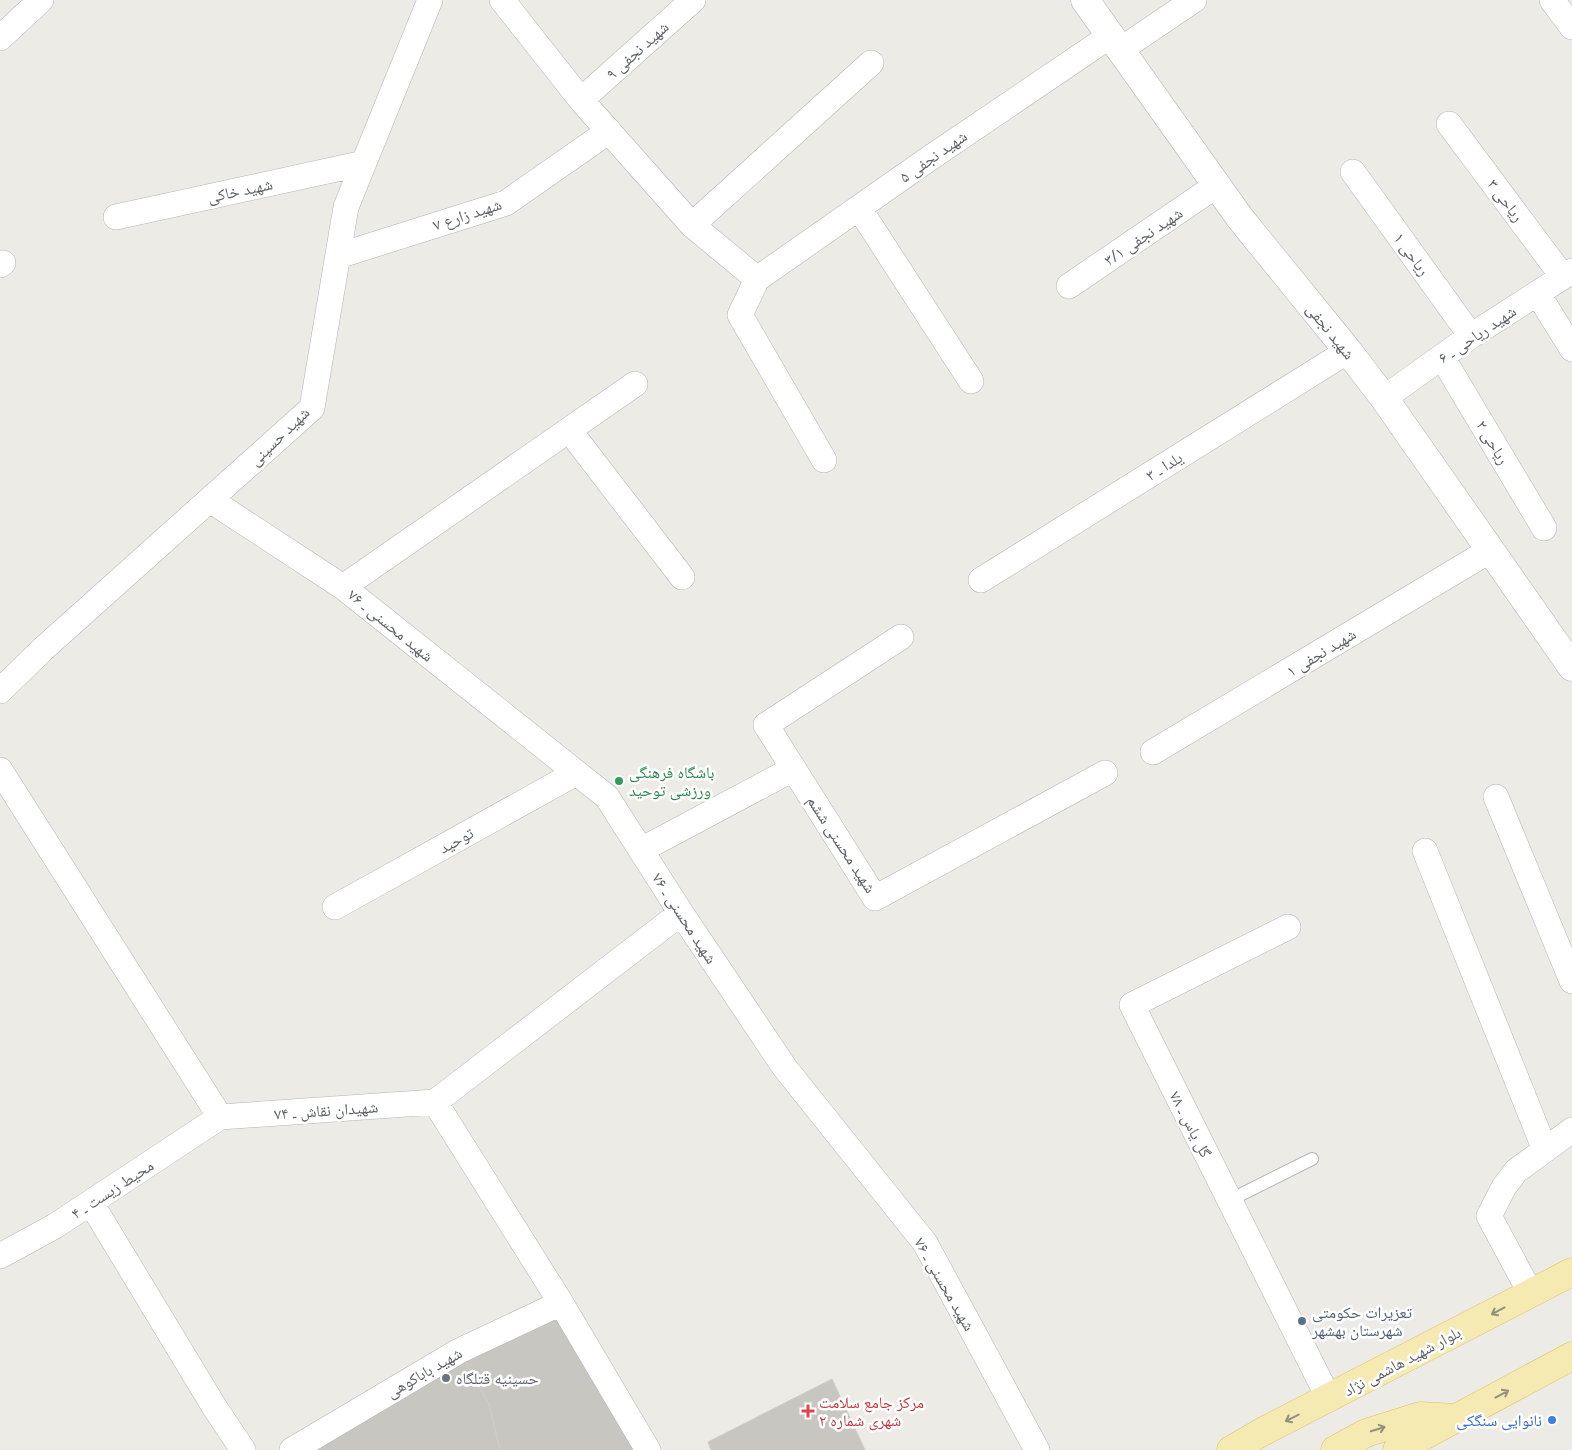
<svg xmlns="http://www.w3.org/2000/svg" width="1572" height="1450" font-family="'Open Sans','Noto Naskh Arabic',sans-serif">
<style>
.building{fill:#c8c6c1;stroke:#d1cdc4}
.lines{fill:none;stroke-linecap:round;stroke-linejoin:round}
.service-casing{stroke:#b2b4b8;stroke-width:14}
.minor-casing{stroke:#b2b4b8;stroke-width:26}
.tertiary-casing{stroke:#b2b4b8;stroke-width:29}
.primary-casing{stroke:#dfc06b;stroke-width:29}
.service{stroke:#fff;stroke-width:12}
.minor{stroke:#fff;stroke-width:25}
.tertiary{stroke:#fff;stroke-width:28}
.primary{stroke:#f5eab2;stroke-width:28}
.oneway{stroke:#92907f}
.leisure-dot{fill:#2e9e5b;stroke:#fff;stroke-width:2}
.service-dot{fill:#5c6f8a;stroke:#fff;stroke-width:2}
.worship-dot{fill:#6b7280;stroke:#fff;stroke-width:2}
.health-dot{fill:#e0444e;stroke:#fff;stroke-width:2}
.shop-dot{fill:#3f7fe0;stroke:#fff;stroke-width:2}
.labels{text-anchor:middle;dominant-baseline:central;stroke-width:5;stroke-linejoin:round;paint-order:stroke}
.street-label{font-size:16px;fill:#5c5f63;stroke:#fff}
.leisure-label{font-size:16px;fill:#27864d;stroke:#fff;text-anchor:start}
.service-label{font-size:16px;fill:#4e5e75;stroke:#fff;text-anchor:start}
.worship-label{font-size:16px;fill:#5b616d;stroke:#fff;text-anchor:start}
.health-label{font-size:16px;fill:#be3a42;stroke:#fff;text-anchor:start}
.shop-label{font-size:16px;fill:#366cbe;stroke:#fff;text-anchor:end}
</style>
<rect width="100%" height="100%" fill="#edebe5"/>
<path class="building" d="M561 1303 648 1450H500L489 1404 459 1351Z
M459 1351 489 1404 500 1450H307Z
M832 1379 865 1450H711L708 1442Z"/>
<g class="lines">
<defs>
<path id="service" d="M1230 1200 1312 1159"/>
<path id="minor" d="M502 0 581 100 692 225 757 279
M1552 0 1572 27
M0 38 41 0
M1120 50 1194 0
M581 100 693 0
M1449 124 1563 277
M1353 172 1471 336
M859 208 971 381
M116 217 364 163
M692 225 871 63
M338 256 506 203 609 131
M0 265 3 263
M1069 286 1217 185
M1538 294 1572 349
M1442 357 1544 528
M1384 398 1471 336 1572 271
M569 430 682 577
M824 460 740 315 757 279 930 158 1110 36
M210 500 343 587 607 797 681 913 785 1068 925 1243 1037 1450
M981 580 1348 351
M343 587 635 384
M901 637 766 725 875 898 1105 773
M0 691 43 649 312 408 346 207 430 0
M1153 752 1489 551
M0 770 220 1117 435 1102 561 1303 648 1450
M1496 797 1572 981
M641 850 793 769
M1425 851 1545 1150
M335 907 576 773
M1288 927 1132 1005 1329 1399
M435 1102 681 913
M91 1203 215 1408 243 1450
M0 1256 55 1226 220 1117
M1531 1294 1489 1216 1504 1187 1516 1171 1572 1130
M292 1450 459 1351 561 1303"/>
<path id="tertiary" d="M1085 0 1240 218 1348 351 1384 398 1572 667"/>
<path id="primary" d="M1231 1450 1262 1432 1572 1272
M1335 1450 1366 1433 1420 1416 1456 1418
M1397 1450 1572 1356"/>
</defs>
<use href="#service" class="service-casing"/>
<use href="#minor" class="minor-casing"/>
<use href="#tertiary" class="tertiary-casing"/>
<use href="#primary" class="primary-casing"/>
<use href="#service" class="service"/>
<use href="#minor" class="minor"/>
<use href="#tertiary" class="tertiary"/>
<use href="#primary" class="primary"/>
</g>
<defs><path id="oneway-shaft" d="M-6 0H5M1.5-3L5.5 0L1.5 3" fill="none" stroke-width="1.6" stroke-linecap="round" stroke-linejoin="round" transform="scale(1.25)"/></defs>
<g class="oneway">
<use href="#oneway-shaft" transform="translate(1498 1311) rotate(152)"/>
<use href="#oneway-shaft" transform="translate(1502 1394) rotate(-28)"/>
<use href="#oneway-shaft" transform="translate(1292 1418) rotate(153)"/>
<use href="#oneway-shaft" transform="translate(1378 1429) rotate(-17)"/>
</g>
<circle class="leisure-dot" cx="619" cy="781" r="5"/>
<circle class="service-dot" cx="1302" cy="1321" r="5"/>
<circle class="worship-dot" cx="446" cy="1378" r="5"/>
<path class="health-dot" d="M805.5 1403.5h5v5h5v5h-5v5h-5v-5h-5v-5h5z"/>
<circle class="shop-dot" cx="1552" cy="1420" r="5"/>
<g class="labels">
<g class="street-label">
<text transform="translate(637 50) rotate(-42)">شهید نجفی ۹</text>
<text transform="translate(933 156) rotate(-35)">شهید نجفی ۵</text>
<text transform="translate(240 190) rotate(-12)">شهید خاکی</text>
<text transform="translate(1506 200) rotate(53)">ریاحی ۳</text>
<text transform="translate(467 214) rotate(-18)">شهید زارع ۷</text>
<text transform="translate(1143 236) rotate(-34)">شهید نجفی ۳/۱</text>
<text transform="translate(1412 254) rotate(54)">ریاحی ۱</text>
<text transform="translate(1331 331) rotate(51)">شهید نجفی</text>
<text transform="translate(1477 334) rotate(-34)">شهید ریاحی ـ ۶</text>
<text transform="translate(279 436) rotate(-44)">شهید حسینی</text>
<text transform="translate(1493 442) rotate(59)">ریاحی ۲</text>
<text transform="translate(1164 466) rotate(-32)">یلدا ـ ۳</text>
<text transform="translate(391 625) rotate(39)">شهید محسنی ـ ۷۶</text>
<text transform="translate(1321 652) rotate(-31)">شهید نجفی ۱</text>
<text transform="translate(456 840) rotate(-29)">توحید</text>
<text transform="translate(842 844) rotate(57)">شهید محسنی ششم</text>
<text transform="translate(685 918) rotate(57)">شهید محسنی ـ ۷۶</text>
<text transform="translate(326 1110) rotate(-4)">شهیدان نقاش ـ ۷۴</text>
<text transform="translate(1191 1124) rotate(63)">گل یاس ـ ۷۸</text>
<text transform="translate(112 1189) rotate(-33)">محیط زیست ـ ۴</text>
<text transform="translate(945 1284) rotate(60)">شهید محسنی ـ ۷۶</text>
<text transform="translate(1402 1361) rotate(-28)">بلوار شهید هاشمی نژاد</text>
<text transform="translate(424 1372) rotate(-30)">شهید باباکوهی</text>
</g>
<g class="leisure-label">
<text x="629" y="772">باشگاه فرهنگی<tspan x="629" dy="18">ورزشی توحید</tspan></text>
</g>
<g class="service-label">
<text x="1312" y="1312">تعزیرات حکومتی<tspan x="1312" dy="18">شهرستان بهشهر</tspan></text>
</g>
<g class="worship-label">
<text x="456" y="1378">حسینیه قتلگاه</text>
</g>
<g class="health-label">
<text x="819" y="1402">مرکز جامع سلامت<tspan x="819" dy="18">شهری شماره ۲</tspan></text>
</g>
<g class="shop-label">
<text x="1542" y="1420">نانوایی سنگکی</text>
</g>
</g>
</svg>
